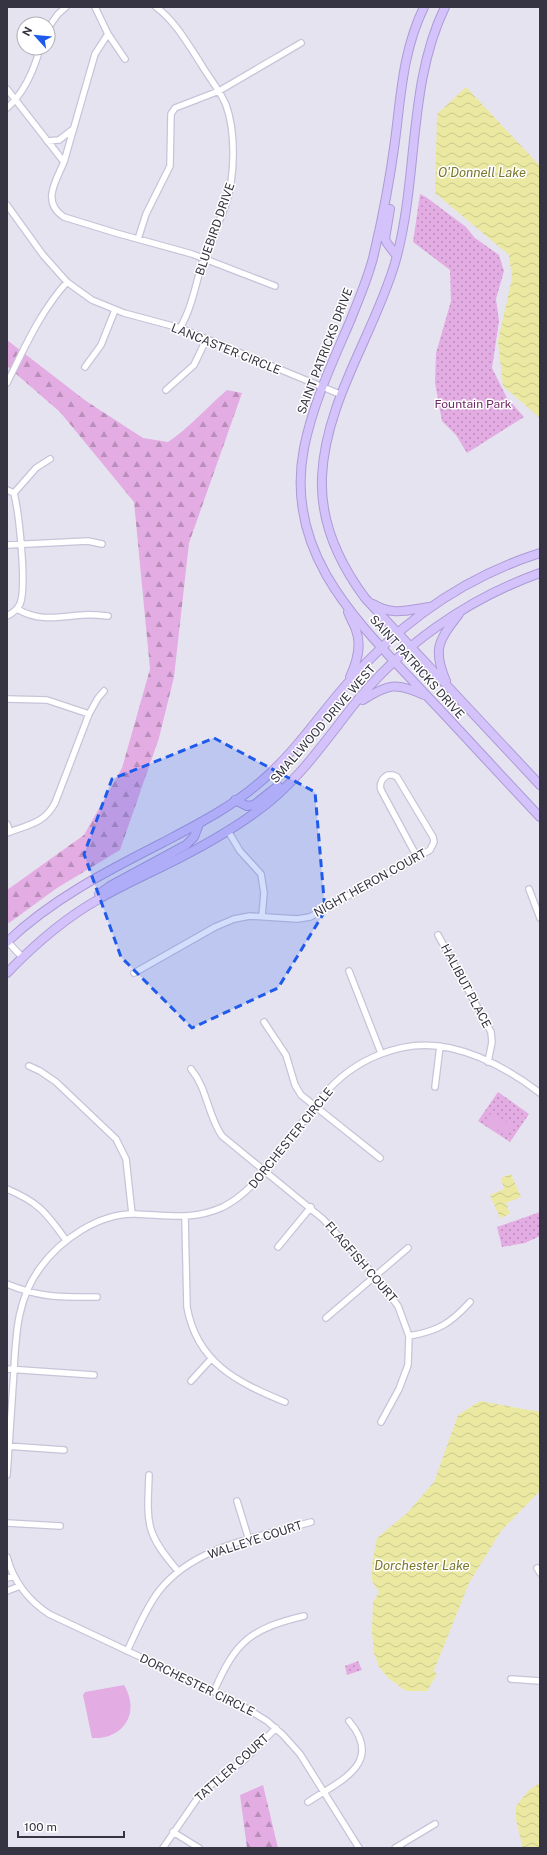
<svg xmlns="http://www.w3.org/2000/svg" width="547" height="1855" font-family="'Public Sans',sans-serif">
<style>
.grass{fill:url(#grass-dots)}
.forest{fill:url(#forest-firs)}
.garden{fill:#e3ade3}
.water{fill:url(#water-waves)}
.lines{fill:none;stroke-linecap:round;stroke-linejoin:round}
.minor-casing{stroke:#c8c3d9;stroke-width:8}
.secondary-casing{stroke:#ad9bd7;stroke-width:10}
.minor{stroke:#fff;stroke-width:5.5}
.secondary{stroke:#d4c2fb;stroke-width:8}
.marked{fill:#1e5bec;fill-opacity:0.2;stroke:#1e5bec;stroke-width:3;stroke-dasharray:8 5;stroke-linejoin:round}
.labels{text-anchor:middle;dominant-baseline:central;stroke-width:3;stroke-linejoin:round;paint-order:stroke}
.street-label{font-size:12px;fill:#363442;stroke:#fff}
.park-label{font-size:12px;fill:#6f2b63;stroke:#fff}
.water-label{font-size:13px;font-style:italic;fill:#79772a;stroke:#fff}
</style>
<defs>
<pattern id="grass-dots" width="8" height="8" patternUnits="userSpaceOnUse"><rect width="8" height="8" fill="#e3ade3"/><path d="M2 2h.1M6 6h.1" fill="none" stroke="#b98eba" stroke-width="1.8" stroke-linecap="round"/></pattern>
<pattern id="forest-firs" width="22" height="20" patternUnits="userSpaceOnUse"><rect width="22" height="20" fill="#e3ade3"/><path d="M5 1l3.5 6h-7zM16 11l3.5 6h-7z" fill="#b98eba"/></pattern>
<pattern id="water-waves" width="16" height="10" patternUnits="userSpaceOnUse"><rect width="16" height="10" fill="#ebe8a2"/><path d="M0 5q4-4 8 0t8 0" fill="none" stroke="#cac88d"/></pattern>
</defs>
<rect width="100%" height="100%" fill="#e6e3f0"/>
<path class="grass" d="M420 194 426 197 466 227 475 238 499 255 504 271 496 299 499 321 492 368 507 398 524 417 467 453 456 435 442 421 435 383 436 353 451 301 450 270 413 242Z
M498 1092 529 1114 510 1142 478 1121Z
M540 1212V1236L525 1243 502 1247 497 1227Z
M358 1661 362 1670 347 1675 345 1666Z"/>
<path class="forest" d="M7 340 86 401 143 438 168 442C190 427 207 407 227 390L242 393 189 543 174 677 159 738 120 850 57 888 9 923 7 921V890L84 835 122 768 150 669 134 502 60 412 7 366Z
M263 1785 278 1848H247L240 1795Z"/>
<path class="garden" d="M492 1112 513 1126 506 1136 485 1121Z
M124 1685C141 1713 123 1740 92 1738L83 1695 85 1692Z"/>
<path class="water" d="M466 87 540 166V418L503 386 498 341 512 278 509 255 435 193 437 114Z
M511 1174 521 1197 506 1203 510 1214 500 1218 490 1195 504 1189 501 1178Z
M480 1401 540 1412V1491L501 1531 469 1583 437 1663 435 1666 434 1671 437 1674 427 1691H406L388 1678 379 1667 374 1653 372 1631 373 1602 379 1592 372 1581V1564L377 1538 407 1513 434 1482 458 1415Z
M540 1783V1848H523L516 1820V1806L529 1790Z"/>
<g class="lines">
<defs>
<path id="minor" d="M95 7 108 34 125 59
M156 7C175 21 188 44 201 64 209 78 220 90 226 105 236 132 235 176 226 204 220 222 210 239 204 257 196 281 193 306 180 328
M48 28 58 14 66 7
M7 89 64 162C56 181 41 202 64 217L116 233 192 254 275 286
M7 108C24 93 34 70 40 48
M47 141 59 140 72 130
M64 162 95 54 108 34
M7 205 43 255 67 282 92 300 124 313 180 328 342 395
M138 239 146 214 170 166 171 114 175 108 219 91 301 43
M85 367 101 345 115 310
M7 383C25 347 40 312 67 282
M166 390 194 365 206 340
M7 490 14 493C19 513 27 587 20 604 17 610 13 613 7 616
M14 493 36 468 50 459
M7 545 88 541 102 544
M17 609C40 622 57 617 82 615 90 614 99 615 108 616
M7 699 47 700 89 714 55 803C44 824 27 825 7 833
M89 714 98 698 104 691
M7 824 10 832
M228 831 240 851 261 874 264 893 262 916
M529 889 540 918
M438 935 491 1032 492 1042 488 1062
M7 941 22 957
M349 971 381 1053
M134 973 215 927 234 919 250 916 297 919 310 917 430 850 434 842 433 837 397 777 393 775H388C382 778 379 784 381 790L417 857
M264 1022 286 1055 295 1085 301 1095 380 1158
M29 1066 40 1071 56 1082 116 1139 126 1159 132 1214
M191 1069C208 1090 207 1114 222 1136L323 1219 375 1276 398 1306 409 1336 408 1365 399 1389 381 1422
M435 1087 440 1046
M7 1189C40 1203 46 1213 66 1240
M185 1217 187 1307C197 1363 237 1382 285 1402
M278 1247 311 1207
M7 1284C40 1298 62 1297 97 1297
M326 1318 408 1248
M409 1336C438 1331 450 1324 470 1302
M7 1369 94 1375
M191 1381 211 1359
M7 1446 64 1450
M7 1475C9 1445 11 1415 13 1385 16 1344 14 1303 40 1268 60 1240 99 1213 135 1214 167 1215 192 1221 223 1207 246 1195 260 1177 276 1157 291 1137 307 1116 323 1096 352 1060 403 1037 450 1048 482 1055 514 1073 540 1093
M149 1475C147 1524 145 1533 178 1571
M237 1501 249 1540
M7 1523 60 1526
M7 1557C13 1581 29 1601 49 1614L236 1702 267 1721 283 1735 300 1754 359 1848
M537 1568 540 1573
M7 1578 14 1576
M7 1591 20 1586
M127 1651C137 1631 145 1609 159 1591 194 1546 259 1537 311 1522
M511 1679 540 1681
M214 1691C236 1641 250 1629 304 1616
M308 1802C339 1781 385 1764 349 1721
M173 1832 199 1848
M163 1848 199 1796 212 1784 244 1760 276 1728
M395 1848 435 1824"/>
<path id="secondary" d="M424 7C403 50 401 94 395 141 390 179 383 216 374 254 369 276 359 298 351 319 333 361 313 403 304 448 283 556 361 625 427 696 465 736 502 777 540 817
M445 7C407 85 419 179 395 263 374 334 325 402 322 477 320 522 339 563 365 598L540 785
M390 209 385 239 387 243 396 255
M373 604C392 616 408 610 429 607
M348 612C350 618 354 624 356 630 362 646 357 662 350 677
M446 681C432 649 439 640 459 614
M363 700C388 684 396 682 424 695
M235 800 247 806 254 805 278 786
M99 894 110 886 186 845 194 837 199 824
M7 942C52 899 107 871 162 843 196 825 230 808 259 783 293 755 317 718 346 685 399 623 462 578 540 553
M7 973C34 945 65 918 99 899 114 890 131 882 147 874 185 856 222 837 256 812 295 785 323 744 352 707 400 646 467 599 540 573"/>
</defs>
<use href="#minor" class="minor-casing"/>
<use href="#secondary" class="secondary-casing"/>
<use href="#minor" class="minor"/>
<use href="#secondary" class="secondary"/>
</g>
<path class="marked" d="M214 738 315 792 325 911 278 988 192 1028 121 957 84 854 112 779Z"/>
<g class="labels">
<g class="street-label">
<text transform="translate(215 229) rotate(-71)">BLUEBIRD DRIVE</text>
<text transform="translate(226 349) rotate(22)">LANCASTER CIRCLE</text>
<text transform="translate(325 351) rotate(-69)">SAINT PATRICKS DRIVE</text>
<text transform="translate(417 667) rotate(48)">SAINT PATRICKS DRIVE</text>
<text transform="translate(323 724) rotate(-49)">SMALLWOOD DRIVE WEST</text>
<text transform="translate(370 883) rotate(-29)">NIGHT HERON COURT</text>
<text transform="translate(466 986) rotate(62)">HALIBUT PLACE</text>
<text transform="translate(291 1138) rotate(-51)">DORCHESTER CIRCLE</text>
<text transform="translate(361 1262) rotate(49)">FLAGFISH COURT</text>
<text transform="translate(255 1540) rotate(-18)">WALLEYE COURT</text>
<text transform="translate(197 1685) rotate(26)">DORCHESTER CIRCLE</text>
<text transform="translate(232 1768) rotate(-42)">TATTLER COURT</text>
</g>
<g class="park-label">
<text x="473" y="404">Fountain Park</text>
</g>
<g class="water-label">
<text x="482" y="172">O'Donnell Lake</text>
<text x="422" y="1565">Dorchester Lake</text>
</g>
</g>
<rect width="547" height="1855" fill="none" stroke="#363442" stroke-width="16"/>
<g transform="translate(36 36) rotate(297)"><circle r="19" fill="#ffffff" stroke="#afaeb3"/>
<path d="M0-3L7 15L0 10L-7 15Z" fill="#1e5bec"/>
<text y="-6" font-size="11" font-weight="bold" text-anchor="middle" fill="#363442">N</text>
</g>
<path d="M18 1831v6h106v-6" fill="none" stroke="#363442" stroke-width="2"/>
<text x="24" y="1831" font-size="12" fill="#363442" stroke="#ffffff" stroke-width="3" paint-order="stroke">100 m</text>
</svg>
